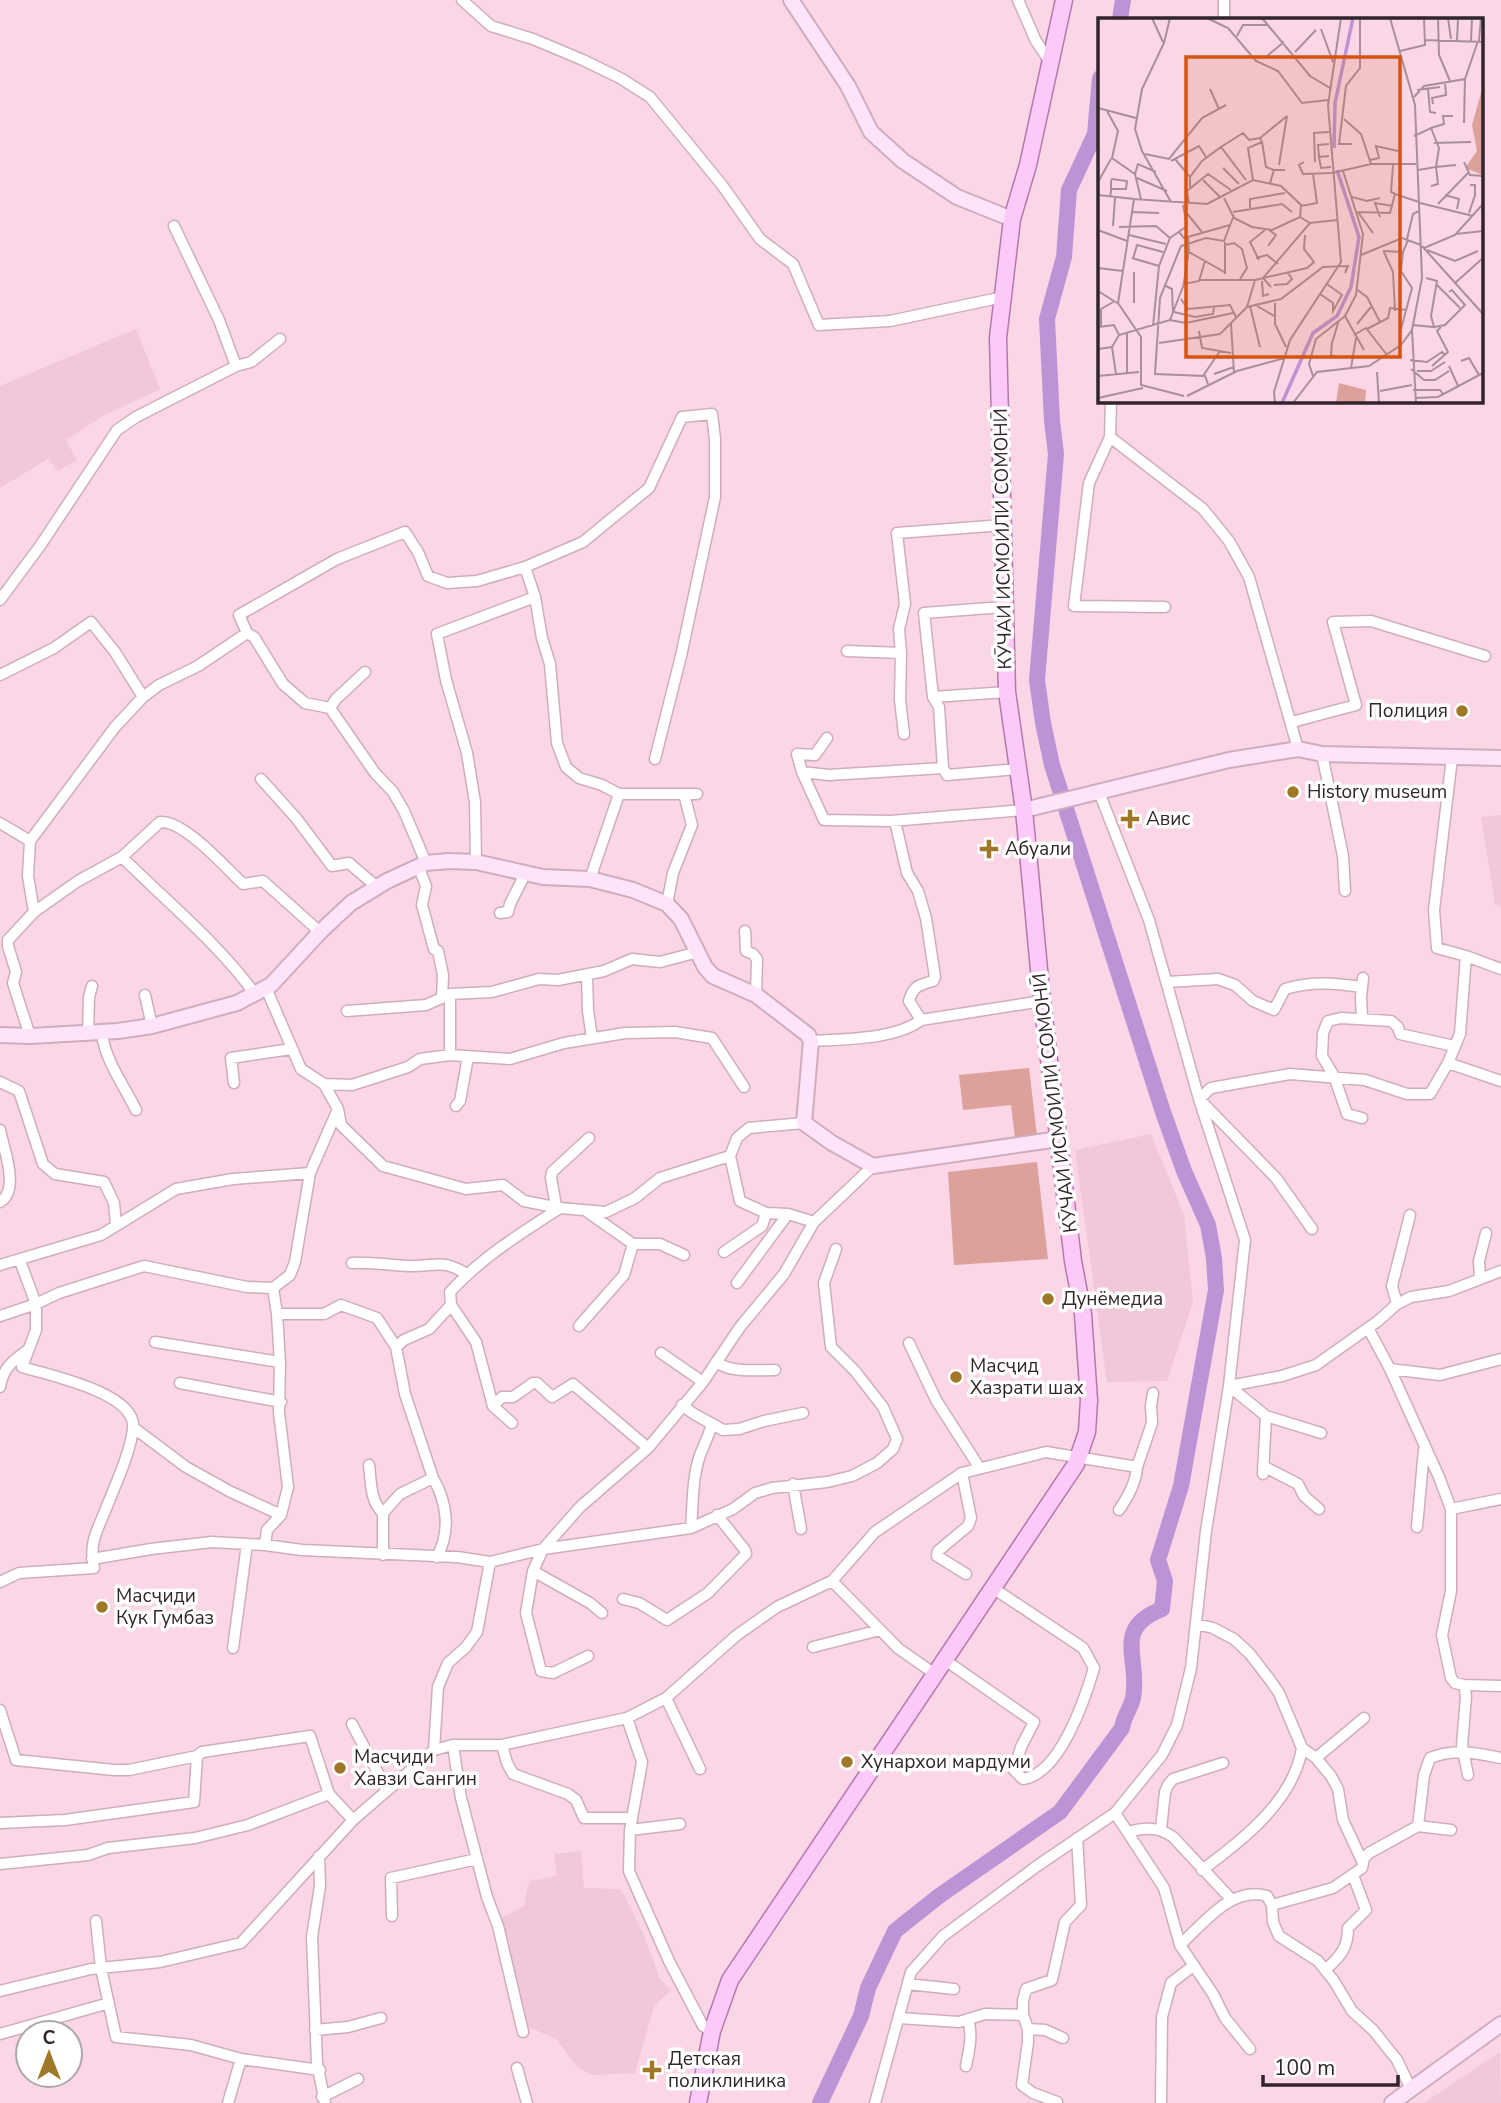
<svg xmlns="http://www.w3.org/2000/svg" width="1501" height="2103" font-family="'Nunito Sans',sans-serif">
<style>
.built{fill:#f1c7da}
.green{fill:#dda19b}
.lines{fill:none;stroke-linecap:round;stroke-linejoin:round}
.river{stroke:#bc93d5;stroke-width:16}
.street-casing{stroke:#d0adbd;stroke-width:13}
.secondary-casing{stroke:#d0adbd;stroke-width:18}
.primary-casing{stroke:#b478ad;stroke-width:19}
.street{stroke:#fff;stroke-width:10}
.secondary{stroke:#fee4fb;stroke-width:14}
.primary{stroke:#fdc9f8;stroke-width:16}
.poi-dot{fill:#a07726;stroke:#fff;stroke-width:2.5}
.labels{text-anchor:middle;dominant-baseline:central;stroke-width:7;stroke-linejoin:round;paint-order:stroke}
.street-label{font-size:19px;fill:#31242a;stroke:#fff}
.poi-label{font-size:19px;fill:#31242a;stroke:#fff;text-anchor:start}
.inset-river{fill:none;stroke:#bc93d5;stroke-width:3.5}
.inset-road{fill:none;stroke:#aa8f9b;stroke-width:2}
.view{fill:#d6540f;fill-opacity:0.15;stroke:#d6540f;stroke-width:3.5}
.inset-edge{fill:none;stroke:#31242a;stroke-width:3.5}
</style>
<rect width="100%" height="100%" fill="#fad6e7"/>
<path class="built" d="M136 329 160 389 101 417 66 440 77 460 58 471 48 459 0 488V386Z
M1501 815V907L1495 904 1481 817Z
M1151 1134 1184 1215 1193 1302 1167 1381 1107 1382 1075 1150Z
M581 1851 584 1888 621 1889 644 1935 660 1979 671 1990 654 2006 635 2073 592 2075 578 2068 555 2038 528 2027 506 1945 501 1918 524 1906 529 1881 557 1876 554 1854Z
M1500 2052 1501 2103H1424Z"/>
<path class="green" d="M1029 1068 1037 1136 1015 1138 1011 1105 963 1110 959 1075Z
M1037 1162 1048 1259 954 1265 948 1172Z"/>
<g class="lines">
<path class="river" d="M1120 19 1123 0
M820 2103 861 2016 868 1988 895 1931 939 1896 1060 1812 1122 1728C1124 1715 1131 1708 1133 1698 1141 1659 1111 1629 1162 1609L1165 1581 1158 1560 1181 1486 1216 1290 1214 1258 1208 1225 1184 1171 1163 1112 1052 765 1043 723 1037 680 1056 454 1052 421 1047 319 1064 257 1069 190 1095 134 1100 78"/>
<defs>
<path id="street" d="M462 0 491 26 533 39 583 60 620 78 650 97 722 185 760 239 793 264 819 325 890 321 1003 297
M1018 0 1036 41 1050 62
M1224 0V19
M174 226 219 320 236 366
M1111 401 1110 437 1089 483 1074 606 1165 607
M1110 437 1203 509 1229 541 1249 577 1298 749
M535 597 542 638 550 664 557 743 566 767 579 778 602 785 619 794
M0 600 40 546 117 430 136 417 236 366 251 362 280 339
M247 633 239 615 337 559 405 532 418 552 428 576 447 583 477 581 525 567
M847 651 901 653
M0 675 54 648 91 622 115 652 143 697
M1007 692 933 697 939 707 943 768 947 775 1018 769
M933 697 924 613 1003 607
M330 708 336 699 365 672
M1292 722 1356 705 1333 622 1371 621 1485 656
M904 734 900 700 901 653 899 629 905 604 897 533 1003 525
M827 738 815 755 797 754 802 772 824 820 891 821 1024 810
M1322 754 1343 856 1345 891
M1452 758 1434 910 1437 948 1466 956
M802 772 829 775 943 768
M261 779 296 818 332 866 349 863 378 888
M0 823 30 841
M122 857C166 901 218 943 255 994
M476 862 475 802 467 753 446 680 437 634 535 597 525 567 583 542 649 488 682 417 712 414 715 439V497L681 656 655 759
M419 868 426 886 422 905 434 949 438 951 443 975 442 998
M590 879 619 794H697
M667 904 673 873 692 825 684 794
M34 912 28 876 30 841 115 727 143 697 159 685 198 666 247 633 254 637 283 684 305 703 330 708 375 773 393 792 404 811 426 863
M500 913 508 912 510 904 525 874
M745 931 746 951 753 954 757 959 756 995
M587 975 588 1011 592 1038
M1167 982 1218 979 1235 985 1253 1001 1274 1010 1285 989C1312 981 1334 983 1362 987
M266 988 301 1069 324 1084 338 1109 341 1125 383 1166 466 1189 503 1185 524 1201 560 1208 606 1212 635 1198 660 1178 730 1156
M145 995 152 1026
M347 1011 426 1005 446 996
M1362 1018 1361 997 1363 978
M921 1020 1042 1001
M102 1033C105 1061 124 1085 136 1110
M88 1034 89 997 92 986
M30 1036 13 983 16 972 8 946V940L34 912 78 881 122 857 160 822C184 820 226 868 243 884L263 881 320 932
M811 1041C842 1039 895 1040 921 1020L909 1001C913 986 919 985 933 981L935 977 926 918 918 891 907 873 895 821
M450 1055V994L492 992 539 979 558 980 604 971 632 959 660 962 698 952
M1448 1063 1501 1081
M0 1082 19 1091 43 1164 55 1174 104 1182 114 1203 116 1225
M234 1083 231 1058 291 1049
M324 1084 352 1085 408 1067 420 1059 450 1055 510 1059 564 1043 625 1033 675 1032 712 1038 744 1087
M456 1106 460 1101 468 1057
M1362 1118 1347 1114 1334 1076 1322 1056 1323 1033 1328 1021 1341 1018 1391 1021 1398 1027 1400 1034 1454 1046
M804 1123 749 1128 737 1138 730 1156 740 1201 766 1213 788 1214 814 1222
M0 1130C4 1150 20 1190 0 1202
M556 1206 551 1178 552 1172 589 1138
M1312 1229 1276 1178 1199 1099 1211 1088 1290 1074 1365 1080 1407 1094H1430L1448 1063 1460 1034 1466 956 1501 969
M633 1244H660L684 1255
M724 1252 762 1226 766 1213
M352 1263C372 1262 389 1265 408 1266 436 1267 440 1258 467 1274
M0 1265 101 1235 176 1189 233 1179 310 1173
M1480 1278 1479 1261 1486 1233
M737 1283 788 1214
M1397 1304 1392 1286 1410 1215
M277 1314H324L341 1305 377 1318 396 1347 405 1394 433 1478 400 1494 383 1513V1555
M0 1316 36 1304 59 1293 144 1266 247 1287 273 1288 290 1275 295 1262 310 1173 338 1109
M579 1326 624 1275 633 1244 586 1211
M1368 1328 1390 1369 1440 1375 1501 1359
M155 1342 280 1362
M909 1343 936 1400 979 1467
M396 1347 404 1340 429 1329 451 1305
M661 1353 703 1382
M716 1362C731 1373 757 1370 775 1370
M1390 1369 1439 1477 1451 1509V1591L1442 1635 1451 1678 1455 1683 1464 1685 1466 1696 1462 1746 1468 1775
M180 1383 281 1402
M1229 1386 1282 1376 1316 1365 1378 1321 1397 1304 1411 1297 1449 1291 1501 1271
M1229 1386 1266 1416 1321 1433
M0 1387C3 1367 14 1360 29 1349
M682 1405 694 1414 723 1430 739 1429 764 1421 803 1413
M493 1406 502 1397H513L533 1383H537L552 1397 573 1384 648 1448
M512 1423 493 1406 476 1342 451 1305 450 1292C481 1258 521 1233 560 1208
M134 1428 186 1467 231 1492 281 1515
M369 1465C371 1480 370 1502 383 1513
M1263 1466 1298 1484 1304 1496 1319 1509
M1137 1467 1152 1423 1151 1406 1153 1393
M962 1473 971 1518 968 1526 938 1551 937 1556 966 1574
M1263 1474 1266 1416
M433 1478C447 1502 451 1531 437 1557
M793 1484 801 1529
M1451 1509 1501 1499
M1417 1527 1424 1450
M691 1528C693 1504 692 1478 700 1455 704 1445 709 1435 712 1424
M265 1545 267 1530 281 1515 288 1487 279 1412 280 1362 277 1314 273 1288
M92 1559 151 1549 212 1542 265 1545 302 1550 457 1557 490 1562 543 1549 691 1528 733 1509 755 1493 772 1488 827 1482 852 1476 877 1463 893 1449 897 1439 883 1407 855 1371 831 1347 824 1283 836 1249
M533 1571 526 1613 541 1671 553 1673 588 1656
M832 1581 899 1649 935 1674
M0 1582 19 1573 94 1568C89 1544 96 1533 105 1511 114 1488 130 1454 133 1429 138 1393 48 1375 22 1367L36 1330V1304L20 1261
M623 1599 639 1603 667 1620 708 1593 746 1554 745 1550 717 1515
M602 1613 590 1603 533 1571 543 1549 580 1507 648 1448 703 1382 740 1327 784 1274 814 1222 873 1166
M1196 1624 1213 1628 1234 1639 1250 1654 1270 1680 1279 1693 1302 1748 1316 1758 1331 1776 1338 1789 1343 1820 1363 1863
M813 1647 880 1630
M233 1648 247 1544
M945 1660 1034 1722 1021 1747 1014 1770 1023 1779C1060 1774 1085 1699 1094 1668L1083 1648 993 1588
M1464 1685 1501 1686
M666 1698 700 1769
M0 1710 16 1760 114 1770H129L197 1756 202 1752 310 1736 329 1794 353 1820
M627 1718 642 1762 630 1830 629 1871 669 1961 703 2026 712 2031
M352 1724 387 1790
M453 1745 461 1798 487 1897 498 1926 523 2032
M502 1745 507 1763 513 1774 568 1794 576 1800 584 1818H632
M434 1750 438 1687 448 1663 466 1647 477 1632 490 1562
M1316 1758 1364 1718
M1115 1813 1164 1888 1180 1945 1213 1994 1225 2018 1250 2049
M0 1823 65 1820 194 1802 197 1756
M1418 1826 1451 1830
M1161 1829 1165 1792 1168 1785 1173 1779 1223 1763
M630 1830 680 1824
M1128 1832C1145 1827 1159 1827 1173 1837L1231 1899
M319 1856 320 1886 312 1937 317 2063 325 2103
M0 1864 88 1855 108 1848 195 1838 248 1825 329 1794
M1202 1870C1243 1840 1294 1800 1302 1748
M1272 1905 1333 1888 1362 1868 1364 1858 1369 1853 1418 1826 1424 1775 1430 1758C1455 1748 1475 1753 1501 1758
M392 1916 391 1878 477 1859
M96 1921 101 1968 116 2037 191 2045 241 2059 320 2070
M1180 1945C1204 1923 1231 1886 1267 1896L1272 1905 1273 1922 1279 1936 1318 1961 1334 1981 1352 2011 1373 2030 1397 2060 1411 2089
M1325 1970C1340 1957 1348 1948 1348 1928L1366 1910 1353 1875
M908 1984 954 1989
M0 1991 91 1969 160 1962 241 1943 353 1820 434 1750 453 1745H502L627 1718 666 1698 737 1635 777 1607 832 1581 875 1532 962 1473 1046 1452 1137 1467C1136 1483 1128 1497 1119 1510
M899 2018 959 2022 985 2014 1023 2015
M1028 2029 1045 2030 1063 2038
M315 2030 348 2027 381 2018
M0 2034 109 2003
M966 2066C969 2050 973 2035 968 2019
M517 2068 527 2103
M322 2097 358 2079
M1057 2102 1033 2093 1022 2085 1028 2042V2029L1023 2015V2001L1026 1989 1052 1980 1065 1922 1081 1905 1077 1838
M228 2103 241 2059
M875 2103 911 1972 943 1936 1037 1866 1115 1813 1162 1755 1177 1725 1191 1668 1206 1531 1229 1386 1245 1240 1199 1099 1149 920 1099 792
M1161 2103 1162 2017 1171 1983 1193 1966"/>
<path id="secondary" d="M791 0 848 86 871 132 903 161 957 197 1012 219
M1024 810 1229 760 1298 749 1322 754 1501 758
M0 1035 30 1036 118 1031 152 1026 237 1003 271 985 320 932 351 903 387 881 426 863 449 861 476 862 543 877 590 879 633 890 667 904 681 919 705 967 713 976 756 995 808 1035 811 1041 804 1123 832 1143 873 1166 1059 1139
M1392 2103 1501 2024"/>
<path id="primary" d="M698 2103 712 2031 730 1980 1076 1464 1087 1432 1089 1400 1083 1314 1073 1261 1042 1001 1024 810 1007 692 998 338 1012 219 1028 165 1064 0"/>
</defs>
<use href="#street" class="street-casing"/>
<use href="#secondary" class="secondary-casing"/>
<use href="#primary" class="primary-casing"/>
<use href="#street" class="street"/>
<use href="#secondary" class="secondary"/>
<use href="#primary" class="primary"/>
</g>
<g class="poi-dot">
<circle cx="1462" cy="711" r="7"/>
<circle cx="1293" cy="792" r="7"/>
<path d="M1126.5 808.5h7v7h7v7h-7v7h-7v-7h-7v-7h7z"/>
<path d="M985.5 838.5h7v7h7v7h-7v7h-7v-7h-7v-7h7z"/>
<circle cx="1048" cy="1299" r="7"/>
<circle cx="956" cy="1377" r="7"/>
<circle cx="102" cy="1607" r="7"/>
<circle cx="847" cy="1762" r="7"/>
<circle cx="340" cy="1768" r="7"/>
<path d="M648.5 2059.5h7v7h7v7h-7v7h-7v-7h-7v-7h7z"/>
</g>
<g class="labels">
<g class="street-label">
<text transform="translate(1003 539) rotate(-91)">КӮЧАИ ИСМОИЛИ СОМОНӢ</text>
<text transform="translate(1055 1103) rotate(-97)">КӮЧАИ ИСМОИЛИ СОМОНӢ</text>
</g>
<g class="poi-label">
<text x="1448" y="711" text-anchor="end">Полиция</text>
<text x="1307" y="792">History museum</text>
<text x="1146" y="819">Авис</text>
<text x="1005" y="849">Абуали</text>
<text x="1062" y="1299">Дунёмедиа</text>
<text x="970" y="1366">Масҷид<tspan x="970" dy="22">Хазрати шах</tspan></text>
<text x="116" y="1596">Масҷиди<tspan x="116" dy="22">Кук Гумбаз</tspan></text>
<text x="354" y="1757">Масҷиди<tspan x="354" dy="22">Хавзи Сангин</tspan></text>
<text x="861" y="1762">Хунархои мардуми</text>
<text x="668" y="2059">Детская<tspan x="668" dy="22">поликлиника</tspan></text>
</g>
</g>
<g transform="translate(1098 18)">
<rect width="385" height="385" fill="#fad6e7"/>
<path d="M385 68V157L367 150 379 133 374 107ZM241 365 268 372 267 385H238Z" fill="#dda19b"/>
<path class="inset-river" d="M236 130 237 85 255 0M184 385 215 315 239 298 253 269 261 219 239 152"/>
<path class="inset-road" d="M54 0 65 24M72 0 66 25 44 71 37 111 44 133 73 184M109 0 130 10 158 43 180 53 204 85 230 82M164 0 212 58 232 70M340 0 341 37 352 63M350 0 353 21M223 11 235 44M139 18 145 7H169M327 22 385 24M359 23 360 0M373 23 374 0M381 23 383 0M302 33 327 27 326 0M197 34 218 12M169 38 186 24M112 71 121 91M330 71 332 94 338 95M319 72 342 69M316 79 326 68 367 61 380 23M335 86 334 80 348 77 347 64M0 90 38 100M9 93 20 113 14 140 37 156 43 181M246 101 263 116 273 146M366 105 367 61M333 110 346 106 345 98H355M316 118 333 110 341 130 338 149 320 152M164 124 168 149 176 152M336 125 373 124M254 126H241L248 68 262 50V0M123 129 145 115 151 122 162 120M47 136 71 141 104 100 128 87M231 138 221 139 223 150 233 149M221 139 220 127 231 126M77 141 92 159M272 142 281 140 278 128 300 133M73 143 101 128 108 139M206 144 201 147 205 156 234 155M217 144 216 115 231 114M366 144 372 157 385 158M181 147 189 98M295 147 293 174 297 176M125 150 141 166M234 155 273 146H318M37 156 40 146 58 154M39 160 69 173M105 162 123 180M155 162 150 130 164 124 162 120 189 98M0 164 13 141M172 165 176 152H187M333 168 340 166 338 149 358 147M92 169V159L104 143 123 129 148 162M0 177 36 181M347 177 361 181 359 191M12 179 13 173V163L14 161 29 163 28 171H13M254 179 269 183 282 180M126 180 136 200 154 209 174 212 202 199M91 185 89 173 110 156 133 172M322 185 375 198M340 186 370 155M203 188 219 185 215 156M152 190V181L187 175M87 193 104 214M34 194 61 195M135 194 184 186 194 194M371 195 377 177V167H372M282 199 277 185 295 188M15 208 17 180M21 209 58 208 72 220 89 208 85 187M0 212 29 223M81 214 86 220 132 207M275 215 260 194 292 195 297 176 321 184M358 216 385 213M31 217 68 226M90 219 91 234 128 255M309 221 315 196 321 193M127 224V256M127 227 136 225 144 231 149 250 142 261M170 228 178 217 171 212M324 228 385 296M326 230 357 217 385 186M329 232 357 243 380 233M285 233 305 234 310 222M286 234 295 254 297 293M263 237 304 220 323 227M34 240 61 248M158 240 169 237 180 246M35 241 39 227 65 234M161 242 152 224 167 212M0 250 25 253M101 262H157L209 250 216 244 206 231 207 217M164 263 165 278 171 276M357 265 385 240M66 267 74 271 75 295M176 267 189 266 194 261 190 255M339 267 362 290M173 269 165 260 212 205M85 270 91 232M258 271 269 279 282 304M0 273 19 285M222 276 235 285V293L244 277 229 266M83 281 90 291 132 287 138 299M36 285V254M177 285V306L188 329M152 288 162 329M159 288 178 299M149 289 157 262M76 294 97 299 115 296 116 290M247 298 266 332M72 302 88 305 135 295M133 305 136 355M259 306 273 289M315 307 336 309 333 298 339 263 328 260M3 308V291L17 283M55 308 61 248 72 220M0 309 16 307 21 317M336 309 347 307 367 287 354 272 351 274M269 311 290 300 292 290 309 292M314 312 318 385M101 313 104 330 133 335M29 314V355M302 315 314 270 303 253 305 234M256 317 268 310 289 337M61 325 122 316 149 289 183 281 225 249 250 248 247 255M14 329 18 356M0 331 14 329 21 317 72 302 86 266 101 263 107 243M238 339 233 337 234 325 241 302M312 342 329 344 344 334 347 337M363 343 371 340 381 357M334 348 350 334 339 313 343 309M351 348 360 368M253 350 258 320M313 351 326 362H337L351 353M319 353H333L347 344M279 354 281 385M116 356 136 349M0 358 41 354M105 358 122 333M215 358 211 346 218 321 247 298 258 277 265 216 245 153M110 366 107 358 57 356 62 280 83 228 108 220 126 223 136 197M315 372H342L345 376M282 373 314 367M86 378 43 367V319L20 285 36 181 109 186 155 162 183 168 203 187 202 199 212 205 239 202M89 378 139 353 187 340M0 380 45 370M317 380 340 379 385 355M177 385 176 374 192 322 243 244 230 87 243 0M195 385 219 354 271 348 303 327 314 312 324 260 317 87 292 0"/>
<path class="view" d="M88 39H302V339H88Z"/>
<rect width="385" height="385" class="inset-edge"/>
</g>
<g transform="translate(49 2054)"><circle r="33" fill="#ffffff" stroke="#ada7aa" stroke-width="2"/>
<path d="M0-5L12 26L0 18L-12 26Z" fill="#a07726"/>
<text y="-10" font-size="19" font-weight="bold" text-anchor="middle" fill="#31242a">С</text>
</g>
<path d="M1263 2075v10h135v-10" fill="none" stroke="#31242a" stroke-width="3.5"/>
<text x="1274" y="2075" font-size="21" fill="#31242a" stroke="#ffffff" stroke-width="5" paint-order="stroke">100 m</text>
</svg>
